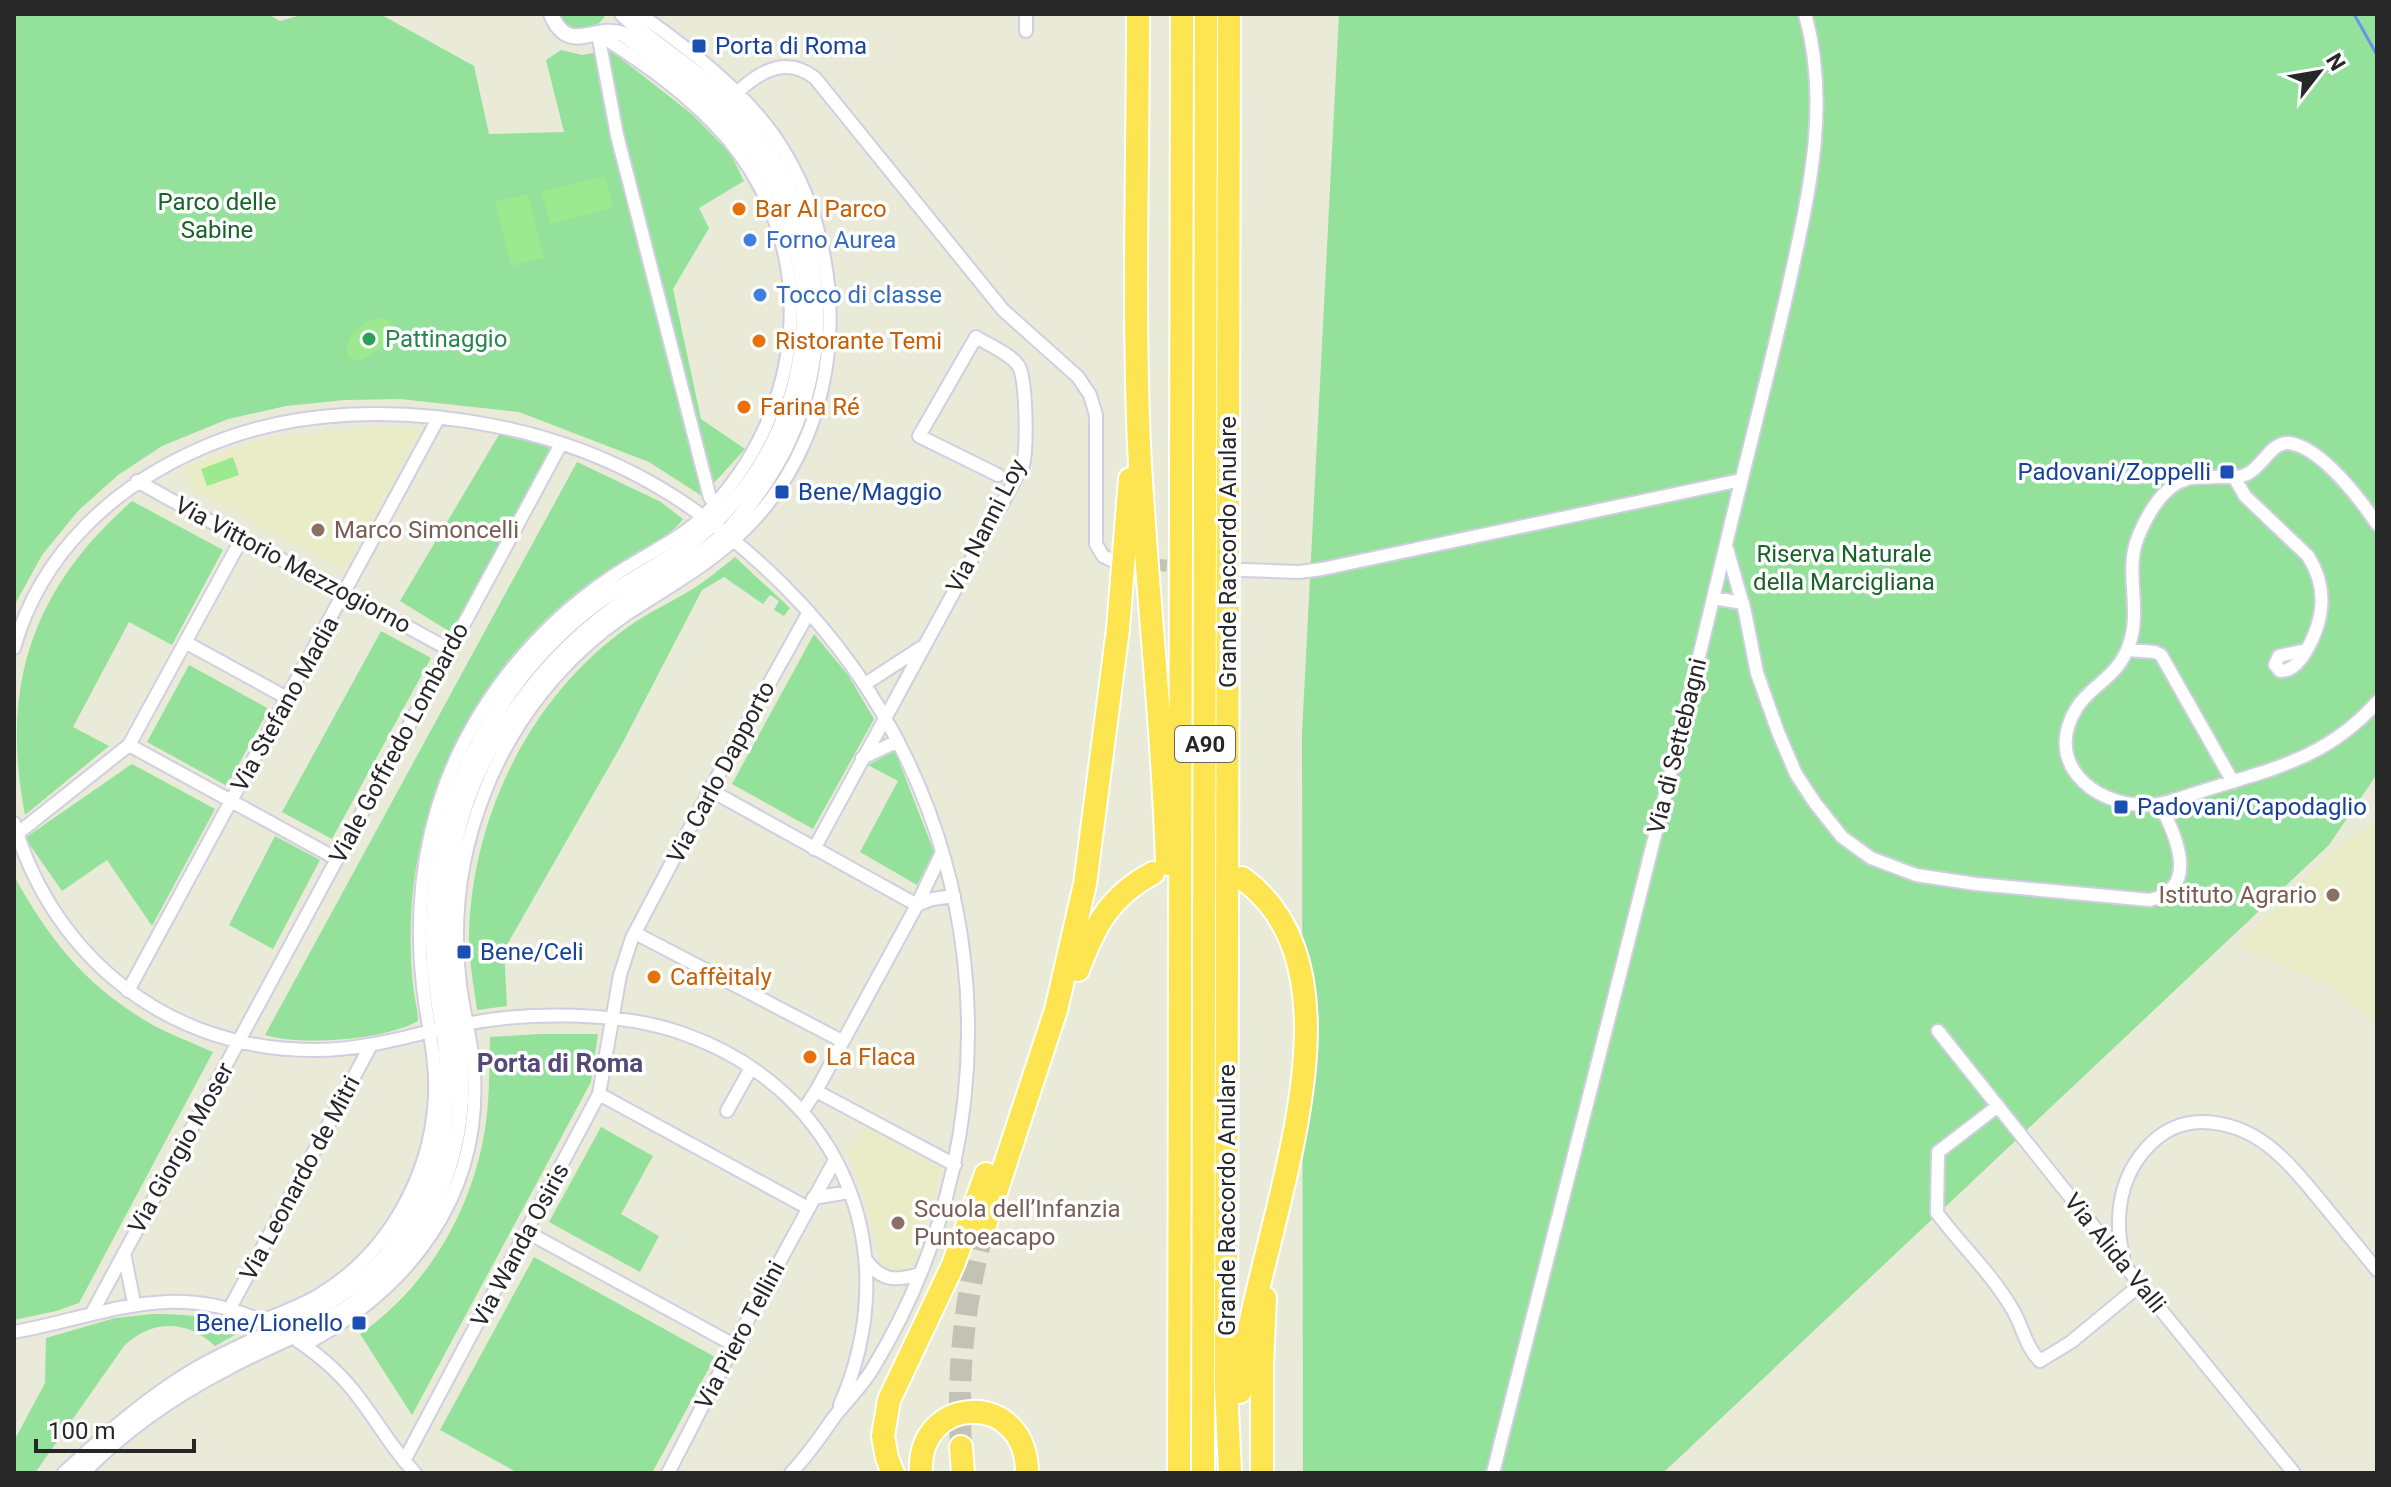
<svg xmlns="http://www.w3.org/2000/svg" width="2391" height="1487" font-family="Roboto,sans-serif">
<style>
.education{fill:#e9ecc7}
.green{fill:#94e19b}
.pitch{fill:#9de990}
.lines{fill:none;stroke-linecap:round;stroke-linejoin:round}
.stream{stroke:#6b93ed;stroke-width:3}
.minor-tunnel{stroke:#c3c3b5;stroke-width:12;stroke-dasharray:12 6;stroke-linecap:butt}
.motorway-tunnel{stroke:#c3c3b5;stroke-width:22;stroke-dasharray:22 11;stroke-linecap:butt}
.minor-casing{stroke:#d2cee1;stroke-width:16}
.tertiary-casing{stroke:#d2cee1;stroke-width:18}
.motorway-casing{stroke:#fff;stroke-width:26}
.minor{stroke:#fff;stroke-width:12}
.tertiary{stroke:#fff;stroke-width:14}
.motorway{stroke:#fde451;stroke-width:22}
.transit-dot{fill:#1a4fb4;stroke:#fff;stroke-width:3}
.food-dot{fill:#e8710a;stroke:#fff;stroke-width:3}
.shop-dot{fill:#3f7fe0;stroke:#fff;stroke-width:3}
.leisure-dot{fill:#2e9e5b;stroke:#fff;stroke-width:3}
.education-dot{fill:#8d6e63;stroke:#fff;stroke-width:3}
.labels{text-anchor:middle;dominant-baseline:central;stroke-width:7;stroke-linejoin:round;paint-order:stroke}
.shield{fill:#fff;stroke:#686868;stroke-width:2}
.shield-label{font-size:22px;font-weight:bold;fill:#272727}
.transit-label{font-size:24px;fill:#164399;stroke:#fff;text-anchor:start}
.park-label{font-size:24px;fill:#196229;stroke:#fff}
.food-label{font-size:24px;fill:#c56008;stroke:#fff;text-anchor:start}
.shop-label{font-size:24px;fill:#366cbe;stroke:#fff;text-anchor:start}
.leisure-label{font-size:24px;fill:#27864d;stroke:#fff;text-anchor:start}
.street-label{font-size:24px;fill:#272727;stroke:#fff}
.education-label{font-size:24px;fill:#785e54;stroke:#fff;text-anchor:start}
.neighbourhood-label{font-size:26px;font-weight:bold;fill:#544977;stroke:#fff}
</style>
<rect width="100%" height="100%" fill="#eaead8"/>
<path class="education" d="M366 427H419L421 430 345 571 192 489 182 469 231 449 273 439Z
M2377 821V1025L2329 985 2237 946 2340 844Z
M864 1127 942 1169 913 1267 905 1272 894 1273 882 1265 864 1196 848 1152Z"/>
<path class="green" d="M14 14H268L280 21 305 14H380L474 66 489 134 564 132 546 60 561 50 582 55 610 50 693 115 730 153 744 181 699 208 709 228 673 289 701 419 745 449 702 496 649 462 519 412 400 399 345 400 286 406 228 419 162 446 118 475 78 511 42 555 14 606Z
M558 14H606C596 34 569 36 558 14Z
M1339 14H2377V774L2329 845 1663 1473H1303L1302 733Z
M500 433 547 444 550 452 452 633 400 601Z
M577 462 661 502 683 519C671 536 647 546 629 557 606 571 584 586 564 603 477 677 422 786 412 900 410 928 410 957 413 985 414 997 418 1009 418 1021 385 1040 301 1046 265 1035Z
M132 501 223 550 172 645 129 622 73 727 109 746 25 815C0 685 32 589 132 501Z
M735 557 790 608 784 616 774 610 779 601 770 595 763 604 724 577 702 590 622 744 504 950 507 1006 477 1010C474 988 470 966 469 943 469 822 528 698 628 627 647 613 670 603 691 590 706 581 720 569 735 557Z
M381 631 431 658 332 839 282 812Z
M814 634 848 675 874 719 813 829 732 784Z
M189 665 269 709 227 786 147 742Z
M895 751 934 852 917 885 860 852 898 781 868 765Z
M132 764 215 809 152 926 107 860 62 891 25 838Z
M275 836 320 860 273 949 229 925Z
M14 876C50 941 86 986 151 1024 171 1035 193 1043 213 1052L79 1303 56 1311 14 1320Z
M540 1034H598L591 1082 412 1415 360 1334C426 1288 470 1214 484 1135 490 1103 489 1069 490 1037Z
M601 1127 653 1156 621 1214 659 1236 640 1272 549 1222Z
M534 1257 715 1357 652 1473H518L440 1430Z
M153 1314C174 1314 228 1315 242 1331L215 1346C187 1320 152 1319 124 1346L35 1473H14V1441L45 1383 46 1338 115 1318Z"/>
<path class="pitch" d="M605 176 613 208 550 224 542 192Z
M528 194 544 258 511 266 495 202Z
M382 317C412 331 374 355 358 361L348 357 346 349C351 331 364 322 382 317Z
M233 457 239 475 207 486 201 469Z"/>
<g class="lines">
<path class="stream" d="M2354 14 2377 55"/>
<path class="minor-tunnel" d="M1119 562 1184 567"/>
<path class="motorway-tunnel" d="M961 1447C957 1371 964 1298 985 1225"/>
<defs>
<path id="minor" d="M1026 14V31
M598 34 617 135 710 498
M740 90C763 69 788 57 815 78L1003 310 1078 377 1090 395 1096 415V544L1103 556 1114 561
M2131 477 2177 474 2183 481
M2234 477 2245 496 2308 556C2329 589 2324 621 2305 653 2299 662 2292 671 2280 671L2275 665 2279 656 2306 650
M137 481C240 539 345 592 448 649
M2377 524C2360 499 2321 447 2289 443 2272 441 2262 467 2247 474 2237 479 2228 476 2218 477 2208 477 2196 476 2187 479 2163 486 2147 515 2138 537 2124 571 2142 610 2129 645 2118 678 2090 685 2076 709 2044 762 2092 804 2143 805 2162 806 2179 798 2196 793 2266 770 2325 761 2377 702
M1727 549 1745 612 1757 673 1778 732 1796 774 1815 803 1842 837 1871 858 1916 875 1976 884 2150 900C2201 887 2175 835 2160 804
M1243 570 1299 572 1322 569 1741 480
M1713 598 1743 603
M185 642 287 698
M14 648C41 552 115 485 204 447 294 408 400 407 495 426 612 449 699 502 783 585 993 794 1026 1116 873 1368 862 1387 845 1402 832 1420 819 1439 807 1456 791 1473
M2128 650 2155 652 2161 655 2233 782
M865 684 922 647
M129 745 337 859
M862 758 898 741
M710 790 917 905
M14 823C54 960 172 1051 315 1050 356 1050 395 1040 435 1030
M17 834 129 745 241 540
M814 849 1023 465C1027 449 1027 378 1018 365 1009 353 989 345 976 337L919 436 998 475
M917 905 932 899 954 896
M635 933 842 1041
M128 991 439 417
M461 1025C526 1011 621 1011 684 1034 843 1090 907 1253 840 1405
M1938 1031 2126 1267 2294 1473
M816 1091 955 1165
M599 1094 808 1208
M1998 1106 1938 1152 1937 1213C1961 1245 1990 1272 2011 1307 2023 1325 2024 1345 2040 1361L2071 1342 2140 1285
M727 1111 751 1068
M802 1112 816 1091 917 905 942 852
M813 1198 849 1192
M527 1232 734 1345
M124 1253 134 1303
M866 1260C882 1282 896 1281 920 1274
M2124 1260C2114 1222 2118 1182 2144 1151 2159 1133 2178 1122 2202 1122 2259 1123 2289 1163 2323 1204 2341 1226 2359 1248 2377 1270
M229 1310 371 1045
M92 1313 561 444
M261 1321C281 1313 301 1306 319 1295 388 1254 431 1176 435 1097 437 1060 427 1023 423 986 415 919 422 846 446 783 478 699 539 625 613 576 644 555 680 540 706 514 806 411 823 252 727 138 691 96 645 64 598 34
M14 1332C107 1315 173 1278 268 1324
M298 1341C322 1357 345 1378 362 1402 380 1426 394 1451 415 1473
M304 1345C409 1289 481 1197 474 1073 472 1043 464 1015 460 985 452 920 460 855 484 794 512 721 563 657 628 613 669 586 711 564 746 528 850 425 855 250 772 133 737 85 687 48 640 14
M404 1461 599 1094 620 975 632 938 710 790 809 612
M668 1473 734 1345 835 1160
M1493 1473C1573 1156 1656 841 1731 523 1750 445 1770 367 1788 289 1808 197 1831 106 1805 14"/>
<path id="tertiary" d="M65 1473C106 1435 146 1399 195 1370 258 1333 343 1311 390 1250 437 1189 454 1118 445 1042 441 1015 435 988 434 960 429 886 442 811 477 746 509 684 557 627 617 589 651 568 686 550 715 522 816 425 834 265 753 151 719 102 671 68 623 34 596 23 568 57 551 14
M82 1473C123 1431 173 1396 225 1369 263 1348 305 1333 342 1311 368 1295 391 1270 409 1246 450 1191 468 1119 459 1051 455 1020 448 990 446 959 443 888 454 814 489 751 525 687 572 635 633 595 664 574 699 558 726 532 742 517 754 499 766 481 841 368 831 218 743 117 708 76 661 51 622 14"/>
<path id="motorway" d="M1138 14C1138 158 1133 302 1139 446 1146 585 1163 724 1167 864
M1229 14 1226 1387 1230 1473
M1078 970C1095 925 1109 897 1153 873
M985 1225 1056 1010 1085 884 1118 629 1130 479
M1240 1392C1248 1251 1383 980 1242 878
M961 1447 963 1473
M893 1473 887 1458 883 1436 889 1400 953 1265 986 1174
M921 1473C916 1394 1027 1389 1027 1473
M1179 1473 1182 14
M1203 1473 1206 14
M1262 1473V1365L1265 1298"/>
</defs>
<use href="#minor" class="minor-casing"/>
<use href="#tertiary" class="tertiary-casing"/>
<use href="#motorway" class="motorway-casing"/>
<use href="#minor" class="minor"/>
<use href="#tertiary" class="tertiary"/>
<use href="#motorway" class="motorway"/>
</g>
<g class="transit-dot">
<rect x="691" y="38" width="16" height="16" rx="4"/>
<rect x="2219" y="464" width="16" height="16" rx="4"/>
<rect x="774" y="484" width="16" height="16" rx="4"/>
<rect x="2113" y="799" width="16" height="16" rx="4"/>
<rect x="456" y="944" width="16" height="16" rx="4"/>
<rect x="351" y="1315" width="16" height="16" rx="4"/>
</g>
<g class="food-dot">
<circle cx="739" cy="209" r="8"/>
<circle cx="759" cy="341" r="8"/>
<circle cx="744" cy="407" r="8"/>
<circle cx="654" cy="977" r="8"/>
<circle cx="810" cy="1057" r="8"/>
</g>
<g class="shop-dot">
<circle cx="750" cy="240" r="8"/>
<circle cx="760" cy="295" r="8"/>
</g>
<circle class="leisure-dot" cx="369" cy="339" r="8"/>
<g class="education-dot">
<circle cx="318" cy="530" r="8"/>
<circle cx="2333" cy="895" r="8"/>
<circle cx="898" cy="1223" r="8"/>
</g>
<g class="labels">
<rect class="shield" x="1175" y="726" width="60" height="36" rx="6"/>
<g class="shield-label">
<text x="1205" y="744">A90</text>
</g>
<g class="transit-label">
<text x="715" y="46">Porta di Roma</text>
<text x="2211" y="472" text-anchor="end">Padovani/Zoppelli</text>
<text x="798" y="492">Bene/Maggio</text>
<text x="2137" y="807">Padovani/Capodaglio</text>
<text x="480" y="952">Bene/Celi</text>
<text x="343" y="1323" text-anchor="end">Bene/Lionello</text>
</g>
<g class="park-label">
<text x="217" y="202">Parco delle<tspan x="217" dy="28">Sabine</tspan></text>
<text x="1844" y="554">Riserva Naturale<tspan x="1844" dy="28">della Marcigliana</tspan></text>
</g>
<g class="food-label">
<text x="755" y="209">Bar Al Parco</text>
<text x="775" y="341">Ristorante Temi</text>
<text x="760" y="407">Farina Ré</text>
<text x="670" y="977">Caffèitaly</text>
<text x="826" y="1057">La Flaca</text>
</g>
<g class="shop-label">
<text x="766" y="240">Forno Aurea</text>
<text x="776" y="295">Tocco di classe</text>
</g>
<g class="leisure-label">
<text x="385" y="339">Pattinaggio</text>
</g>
<g class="street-label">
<text transform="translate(986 526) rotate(-63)">Via Nanni Loy</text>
<text transform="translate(1228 552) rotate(-90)">Grande Raccordo Anulare</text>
<text transform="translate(293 565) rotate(28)">Via Vittorio Mezzogiorno</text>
<text transform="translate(285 704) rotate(-61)">Via Stefano Madia</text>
<text transform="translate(399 743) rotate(-62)">Viale Goffredo Lombardo</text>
<text transform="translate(1677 746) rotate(-76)">Via di Settebagni</text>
<text transform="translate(721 772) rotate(-62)">Via Carlo Dapporto</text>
<text transform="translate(181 1148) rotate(-61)">Via Giorgio Moser</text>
<text transform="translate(300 1178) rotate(-62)">Via Leonardo de Mitri</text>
<text transform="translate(1227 1200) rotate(-90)">Grande Raccordo Anulare</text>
<text transform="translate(520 1245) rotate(-62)">Via Wanda Osiris</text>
<text transform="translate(2115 1253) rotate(51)">Via Alida Valli</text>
<text transform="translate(740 1335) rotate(-62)">Via Piero Tellini</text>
</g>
<g class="education-label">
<text x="334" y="530">Marco Simoncelli</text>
<text x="2317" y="895" text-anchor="end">Istituto Agrario</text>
<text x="914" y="1209">Scuola dell’Infanzia<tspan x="914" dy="28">Puntoeacapo</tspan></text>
</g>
<g class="neighbourhood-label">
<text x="560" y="1063">Porta di Roma</text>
</g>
</g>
<rect width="2391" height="1487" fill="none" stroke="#272727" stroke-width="32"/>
<g transform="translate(2319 72) rotate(59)" stroke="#ffffff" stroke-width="6" paint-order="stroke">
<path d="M0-6L14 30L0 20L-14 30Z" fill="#272727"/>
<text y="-12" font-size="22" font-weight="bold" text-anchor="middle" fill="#272727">N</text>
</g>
<path d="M36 1439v12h158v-12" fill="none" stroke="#272727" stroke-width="4"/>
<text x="48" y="1439" font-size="24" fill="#272727" stroke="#ffffff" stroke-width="6" paint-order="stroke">100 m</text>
</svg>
